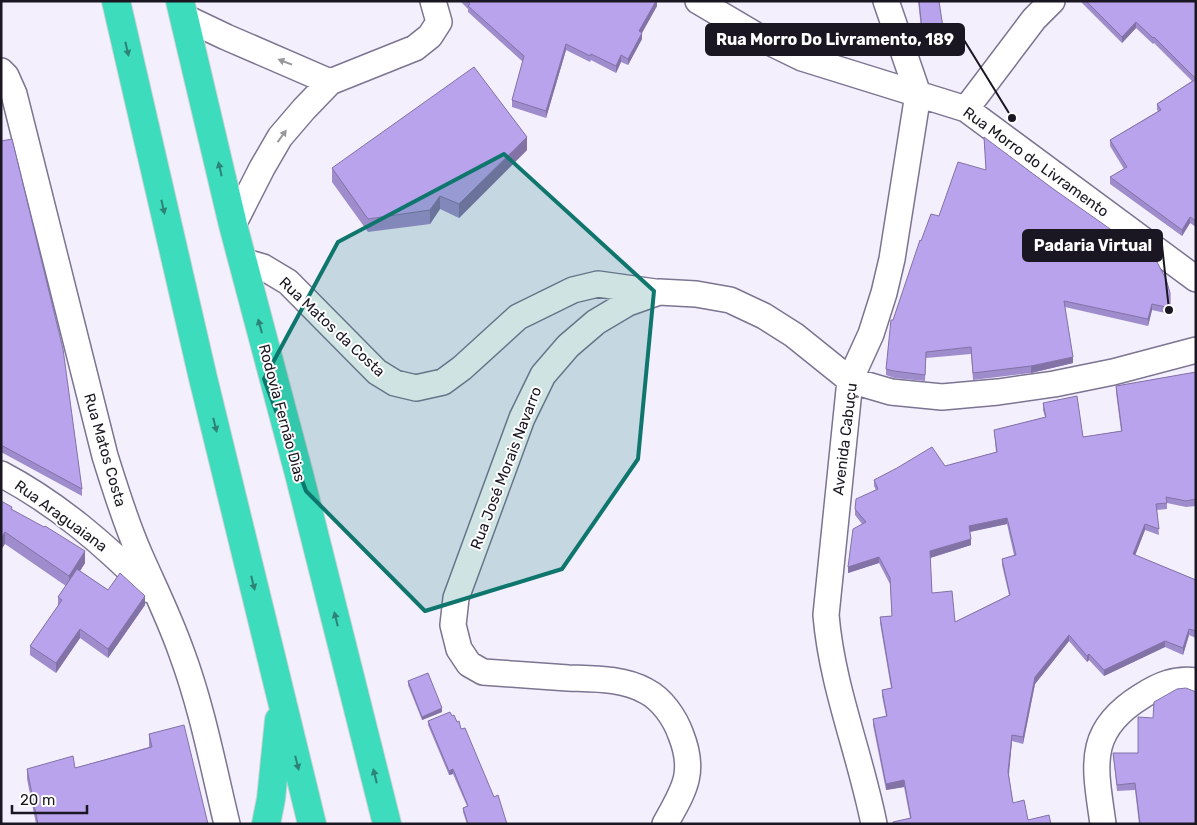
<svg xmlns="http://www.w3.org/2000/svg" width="1197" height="825" font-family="Rubik,sans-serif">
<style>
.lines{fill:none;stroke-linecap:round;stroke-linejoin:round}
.minor-casing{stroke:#7c7491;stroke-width:28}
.highway-casing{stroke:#d1d1d3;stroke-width:30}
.minor{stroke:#fff;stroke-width:25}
.highway{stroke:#3ddcbc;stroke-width:28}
.wall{fill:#9f8ccc;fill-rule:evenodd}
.shaded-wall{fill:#8272a6}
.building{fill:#b9a3ed;stroke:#8272a6;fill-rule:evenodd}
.oneway{fill:#2d8377}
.oneway2{fill:#98979c}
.marked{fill:#0f766e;fill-opacity:0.2;stroke:#0f766e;stroke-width:4;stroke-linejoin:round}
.labels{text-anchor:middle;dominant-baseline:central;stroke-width:4;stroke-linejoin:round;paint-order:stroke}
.street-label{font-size:15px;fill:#1a1722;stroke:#fff}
.leader{fill:none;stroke:#1a1722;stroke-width:2}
.callout-dot{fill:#1a1722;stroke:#fff;stroke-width:2}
.callout{fill:#1a1722;stroke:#1a1722;stroke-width:2}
.callout-label{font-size:16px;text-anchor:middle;font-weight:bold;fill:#fff}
</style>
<rect width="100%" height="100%" fill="#f3effd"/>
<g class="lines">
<defs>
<path id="minor" d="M698 1 759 37 802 58 966 109 1196 279
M184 17 226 37 330 82
M1 71 6 76 14 94 105 456C115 488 125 521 139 553 153 585 169 617 181 651 202 707 213 766 227 824
M966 109 1034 19 1052 1
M233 225 262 168 280 137 304 109 330 82 415 48 430 36 439 22 433 1
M242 261 263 267 288 282 377 372 395 383 416 388 443 382 462 368 518 317 573 290 598 284 655 292
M1 474C58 504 105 545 150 590
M665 824C684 790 696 773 681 735 675 718 662 699 646 691 623 678 593 679 568 678 540 676 511 674 483 672L469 664 459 649 453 625 456 598 522 418 543 375 568 346 596 322 628 303 659 292 696 294 730 300 764 316 794 335 850 380 891 392 942 397 998 392 1054 384 1113 372 1196 350
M874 824C860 753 832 687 826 615L850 380 871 334 884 293 892 259 918 94 886 1
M1103 824C1095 766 1085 731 1142 696 1159 685 1175 678 1196 681"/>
<path id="highway" d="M116 1 203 378 312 824
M180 1 233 225 299 474 387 824
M266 824 271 799 279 720"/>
</defs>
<use href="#minor" class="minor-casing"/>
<use href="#highway" class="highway-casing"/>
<use href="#minor" class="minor"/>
<use href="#highway" class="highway"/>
</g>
<path class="wall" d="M460 1H657V6L642 33V39L628 65 621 62 616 73 591 60 590 62 566 50 546 118 512 107V100L523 62 468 12V9Z
M918 1H939L944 41 923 46Z
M1081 1H1196V227L1190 223 1182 236 1110 184V177L1124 169 1110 146V140L1158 111 1157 110V104L1192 81 1154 43 1153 44 1136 28 1122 43 1081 2Z
M984 137 1170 293V314L1152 310 1148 326 1065 307 1073 363 1031 373 973 380 971 354 926 358 925 381 894 378 886 375V369L893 320 921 241 939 216 986 170Z
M1 141 82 489V496L1 452Z
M527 150 459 218 440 209 430 224 368 232 332 182V168Z
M1196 372V506L1186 507 1167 503V509L1157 510 1159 535 1145 530 1135 555 1196 580V638L1189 635 1183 655 1165 647 1104 676 1089 660 1087 662 1069 641 1035 684 1023 744 1012 741 1009 775 1013 803 1028 820 1051 824H893V822L910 818 904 787 886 790 873 725V719L886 716 882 696V690L891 688 880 623V617L892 616 890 584 879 563 848 573 862 524 855 515V509L876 490 874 486V480L945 466 996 452 994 430 1045 417 1043 410V403L1083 437 1121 431 1116 392V386ZM1007 524 1014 555 1002 559V565L1009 595 955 622 932 593 930 558 971 545 970 532Z
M1 501 85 563 80 571 108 590 145 605 108 658 80 638 56 673 30 655V646L58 606V597L66 586 5 544Z
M408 681 442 712 422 720 408 685Z
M452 716 461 729 507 824H467L463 812V808L467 806 453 774 449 775 428 725V721Z
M1153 718 1196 824H1139L1135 790 1117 791 1113 753H1138Z
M149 734 208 824H36L27 779V769L75 768 149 747Z"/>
<path class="shaded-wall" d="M656 1H657V6L639 38V31Z
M1136 22V28L1122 43V37Z
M642 33V39L628 65V59Z
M944 34V41L923 46V39Z
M566 44V50L546 118V111Z
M621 55V62L616 73V66Z
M527 137V150L459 218V204Z
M440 196V209L430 224V210Z
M1190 217V223L1182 236V230Z
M1152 304V310L1148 326V319Z
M1073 357V363L1031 373V366Z
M1007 518V524L969 532V526Z
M1145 524V530L1133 561V554Z
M5 532V544L1 550V538Z
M971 539V545L930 558V551Z
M85 551V563L69 588V576Z
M879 557V563L848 573V567Z
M145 596V605L108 658V649Z
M80 629V638L56 673V663Z
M1189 629V635L1183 655V648Z
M1069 635V641L1035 684 1023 744V737L1035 677Z
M1165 641V647L1104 676V670Z
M1089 654V660L1087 662V656Z
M442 708V712L422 720V717Z
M1012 735V741L1008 779V772Z
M453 769V774L449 775V771Z
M904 780V787L886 790V784Z"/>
<path class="building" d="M467 1H656L639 31 642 33 628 59 621 55 616 66 591 54 590 56 566 44 546 111 512 100 524 56 468 6 470 4Z
M919 1H939L944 34 923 39Z
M1086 1H1196V221L1190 217 1182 230 1110 177 1127 167 1110 140 1161 110 1157 104 1196 79 1154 37 1153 38 1136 22 1122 37Z
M474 67 527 137 459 204 440 196 430 210 368 219 332 168Z
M984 137 1052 188 1157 262 1166 279 1170 293V308L1152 304 1148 319 1064 301 1073 357 1031 366 973 373 971 347 926 352 925 375 894 371 886 369 891 320H893L920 240 921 241 931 214 939 216 958 162 986 170Z
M12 139 63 349 82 489 1 445V141Z
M1196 372V499L1186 501 1166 497 1167 503 1156 504 1159 529 1145 524 1133 554 1196 580V631L1189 629 1183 648 1165 641 1104 670 1089 654 1087 656 1069 635 1035 677 1023 737 1012 735 1008 772 1013 803 1024 800 1028 820 1049 815 1051 824H893V822L911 818 904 780 886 784 873 719 887 716 882 690 892 688 880 617 892 616 890 578 879 557 848 567 853 529 866 522 855 509 856 499 878 489 874 480 897 468 932 447 945 466 997 452 994 430 1046 417 1043 403 1077 396 1083 437 1122 431 1116 386ZM1007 518 1016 555 1002 559 1010 595 955 622 952 591 932 593 930 551 971 539 969 526Z
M1 501 12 507 11 509 44 527 45 526 85 551 69 576 5 532 1 538Z
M77 569 108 590 120 573 145 596 108 649 80 629 56 663 30 646 62 600 58 597Z
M428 673 442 708 422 717 408 681Z
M1186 688 1196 692V824H1140L1135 783 1117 785 1113 753H1138V717L1153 718 1154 702 1177 689Z
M450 712 452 716 454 715 457 722 459 721 461 729 465 728 494 797 498 795 507 824H468L463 808 468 806 453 769 449 771 428 721Z
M184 725 208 824H38L27 769 73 756 75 768 152 747 149 734Z"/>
<defs><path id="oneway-solid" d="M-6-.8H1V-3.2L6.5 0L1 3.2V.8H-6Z" transform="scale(1.25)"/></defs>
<g class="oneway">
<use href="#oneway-solid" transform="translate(127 49) rotate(77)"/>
<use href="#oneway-solid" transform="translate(220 169) rotate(-103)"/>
<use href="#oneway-solid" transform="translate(163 207) rotate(77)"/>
<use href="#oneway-solid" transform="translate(260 326) rotate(-105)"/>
<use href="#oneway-solid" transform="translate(215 425) rotate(76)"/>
<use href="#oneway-solid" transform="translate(253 583) rotate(76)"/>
<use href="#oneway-solid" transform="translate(336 619) rotate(-104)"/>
<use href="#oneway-solid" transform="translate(297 763) rotate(76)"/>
<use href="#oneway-solid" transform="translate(375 776) rotate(-104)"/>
</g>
<g class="oneway2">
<use href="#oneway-solid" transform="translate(285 62) rotate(-159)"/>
<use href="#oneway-solid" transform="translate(282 136) rotate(-54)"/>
</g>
<path class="marked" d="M504 154 654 291 638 459 562 569 425 611 306 491 264 379 338 242Z"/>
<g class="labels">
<g class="street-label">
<text transform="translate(1036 162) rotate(36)">Rua Morro do Livramento</text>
<text transform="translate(332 327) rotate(43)">Rua Matos da Costa</text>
<text transform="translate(282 413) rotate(75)">Rodovia Fernão Dias</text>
<text transform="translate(845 439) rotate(-83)">Avenida Cabuçu</text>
<text transform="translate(105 450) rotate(74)">Rua Matos Costa</text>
<text transform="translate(506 468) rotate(-69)">Rua José Morais Navarro</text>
<text transform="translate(61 516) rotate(36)">Rua Araguaiana</text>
</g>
</g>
<path class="leader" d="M1012 118L964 40M1169 310L1162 245"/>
<g class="callout-dot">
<circle cx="1012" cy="118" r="5"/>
<circle cx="1169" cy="310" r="5"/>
</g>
<g class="callout">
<rect x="706" y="24" width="258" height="31" rx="5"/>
<rect x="1023" y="230" width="139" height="31" rx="5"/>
</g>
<g class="callout-label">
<text x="835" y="45">Rua Morro Do Livramento, 189</text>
<text x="1093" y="251">Padaria Virtual</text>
</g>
<rect width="1197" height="825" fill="none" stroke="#1a1722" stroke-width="5"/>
<path d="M12 805v8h75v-8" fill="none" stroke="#1a1722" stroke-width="2.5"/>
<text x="20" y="805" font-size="15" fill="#1a1722" stroke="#ffffff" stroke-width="4" paint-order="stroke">20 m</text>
</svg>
